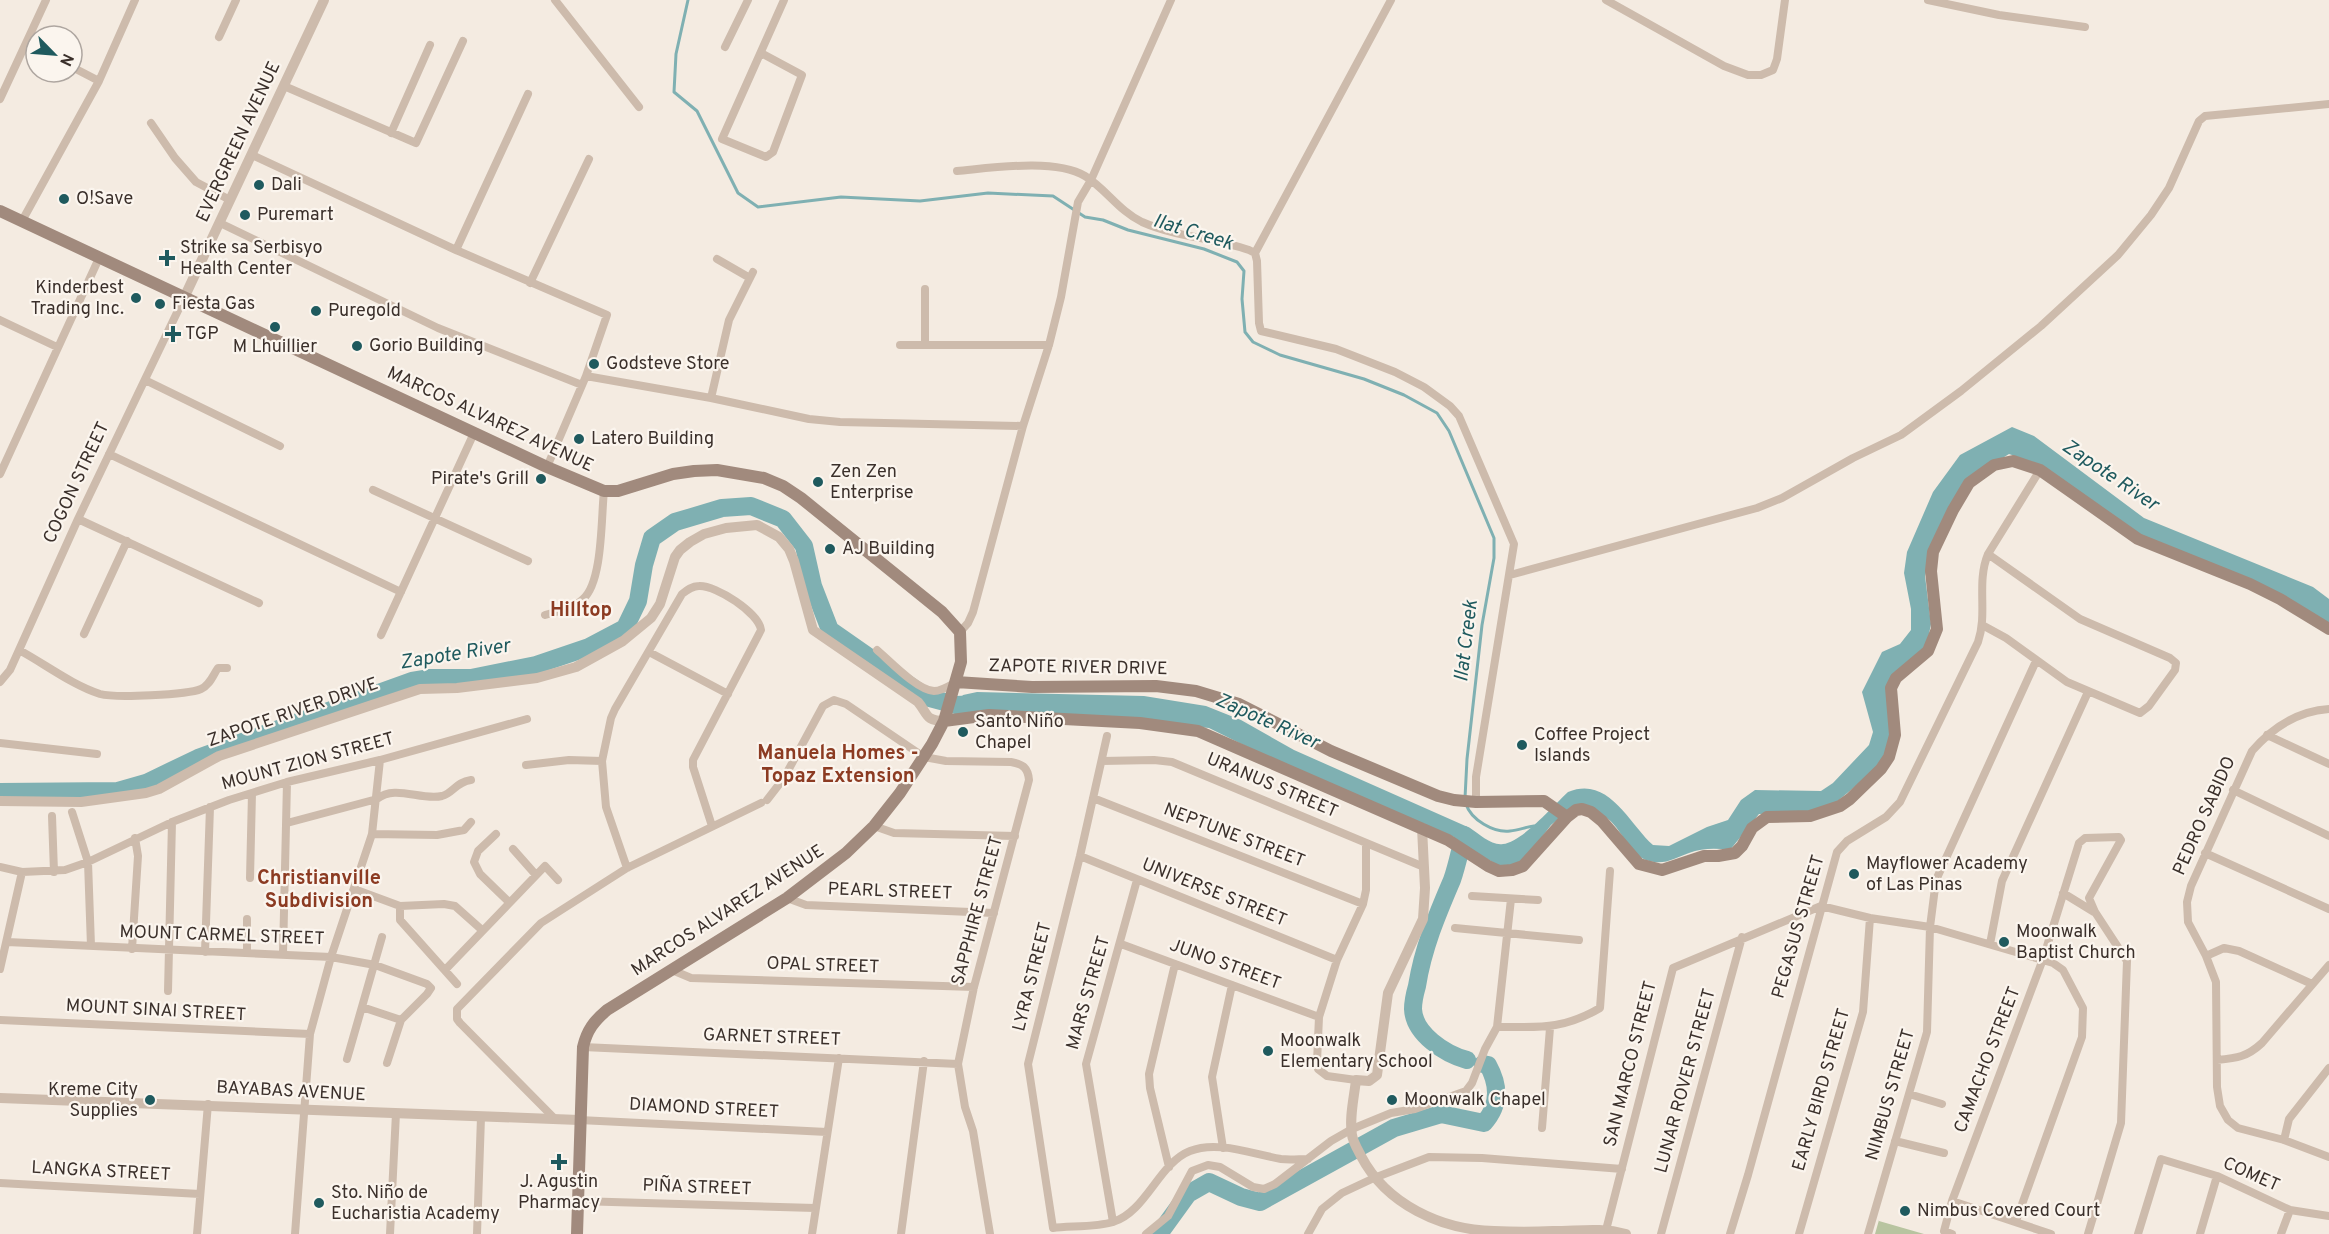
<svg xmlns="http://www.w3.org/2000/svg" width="2329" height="1234" font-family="Overpass,sans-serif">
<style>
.green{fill:#b8c4a0}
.water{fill:#7fb0b2}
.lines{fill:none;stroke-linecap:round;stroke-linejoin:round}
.stream{stroke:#7fb0b2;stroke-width:3}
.river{stroke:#7fb0b2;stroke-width:18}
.minor{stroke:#cdbbac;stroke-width:8}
.tertiary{stroke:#cdbbac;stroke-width:10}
.secondary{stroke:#a18a7d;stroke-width:12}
.poi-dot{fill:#1f5a5e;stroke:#fbf5ee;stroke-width:2}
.labels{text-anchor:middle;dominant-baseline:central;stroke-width:4.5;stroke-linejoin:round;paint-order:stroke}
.street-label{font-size:18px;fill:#3b302b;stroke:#fbf5ee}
.poi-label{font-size:18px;fill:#3b302b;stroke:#fbf5ee;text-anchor:start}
.water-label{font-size:20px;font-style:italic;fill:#1f5a5e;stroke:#fbf5ee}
.neighbourhood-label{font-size:20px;font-weight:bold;fill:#8c3b22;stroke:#fbf5ee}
</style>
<rect width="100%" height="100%" fill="#f4ebe1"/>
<path class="green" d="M1879 1220V1221L1924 1234H1875Z"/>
<path class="water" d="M2012 427 2034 436 2144 518 2313 587 2329 599V625L2137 536 2040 465 2009 454 1977 474 1935 540 1925 576 1931 624 1926 649 1888 685 1891 739 1879 767 1829 808 1799 813 1759 814 1730 850C1716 848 1702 848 1689 853 1677 857 1667 864 1654 862 1628 859 1624 828 1604 816 1596 811 1583 810 1573 807L1551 825 1526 858 1505 869 1471 850 1466 844 1452 836 1268 757 1209 728 1119 719 987 711H968L960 713 957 712 959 701 963 695 977 692 1144 696 1206 706 1241 720 1294 750 1470 828C1479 834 1492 846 1503 844 1522 842 1554 805 1568 792 1609 775 1629 824 1653 845L1669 846 1707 827 1728 820 1741 800 1755 790 1821 791 1833 783 1869 745 1873 732 1862 692 1882 652 1900 644 1911 630V609L1904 573 1907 552 1933 492 1960 455Z"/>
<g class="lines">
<path class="stream" d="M688 0 676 54 674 92 697 111 738 193 758 207 841 197 920 201 988 193 1053 196 1085 217 1103 220 1128 230 1204 249 1237 262 1244 271 1242 299 1245 332 1253 342 1280 355 1364 379 1404 395 1437 413 1449 431 1494 538V558L1482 625 1467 759 1465 798
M1466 804C1471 820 1494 833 1510 831 1519 830 1526 827 1534 826"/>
<path class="river" d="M0 792 118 791 146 783 198 758 412 681 430 678H471L536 665 589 647 625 628 638 601 644 565 652 538 675 522 722 508 751 506 783 519 804 546 813 586 830 630 926 697 956 705 981 704
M1464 835C1460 850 1457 866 1452 880 1437 915 1423 948 1417 986 1415 993 1413 1001 1413 1009 1414 1034 1445 1054 1467 1060
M1159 1234 1188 1194 1209 1182 1241 1197 1260 1202 1394 1128 1441 1114 1484 1123C1500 1105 1499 1085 1488 1065L1483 1064"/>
<path class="minor" d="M555 0 639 107
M1606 0 1724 66 1748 75H1761L1773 70 1777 59 1785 0
M1928 0 1999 15 2085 27
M219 37 236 0
M725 47 748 0
M761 53 802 75 773 152 766 157 722 139 784 0
M72 67 99 81
M284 86 416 143 463 41
M528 94 456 250 607 315 586 376 547 467
M0 99 46 0
M151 123 175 158 196 182 230 200
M391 133 430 45
M252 155 456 250
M957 171C991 168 1055 158 1085 176 1106 189 1119 211 1142 222 1176 237 1215 238 1249 250L1255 253 1257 261 1259 323 1261 331 1336 349 1395 372 1424 387 1450 406 1459 416 1514 544 1476 777V802
M22 221 99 81 135 0
M220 223 438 328 582 385
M1255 253 1391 0
M717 259 750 278
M530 283 589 159
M925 289V345
M0 320 57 347
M900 345H1049
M586 376 711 398 809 419 840 422 1023 426
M145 380 280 446
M711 398 729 320 753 272
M109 454 401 592
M0 474 100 256
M373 490 528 561
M78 519 259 603
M1510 575 1757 508 1782 498 1853 458 1901 435 1961 391 2041 326 2118 255 2151 215 2169 188 2199 121 2205 116 2329 104
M545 615C558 611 573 609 583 599 603 582 601 517 604 491
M1984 626 2006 638 2067 682 2140 713 2149 706 2175 670 2176 663 2170 658 2080 619 1988 554
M960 632 968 623 973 612 1023 426 1049 345 1061 297 1078 202 1091 180 1171 0
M84 634 127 541
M381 635 474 433
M19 650C45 664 72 685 100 694 115 698 187 695 201 689 210 685 213 675 218 668H227
M877 650C890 661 917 690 934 691 942 691 949 686 956 682
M649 652 728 694
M0 682 10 670 78 519 184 298
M2329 709C2297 711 2272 728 2252 751L2191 886 2187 902 2188 922 2206 956 2216 982 2217 1087 2220 1106 2228 1120 2238 1128 2284 1140 2329 1157
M2267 735 2329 764
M1107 736 1080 856 1028 1064 1053 1228C1069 1226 1098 1227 1113 1222 1146 1212 1159 1163 1190 1151 1217 1140 1252 1154 1281 1159 1290 1160 1299 1159 1308 1159
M0 743 97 754
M1102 761 1154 760 1172 762 1424 867
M526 765 569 760 602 761
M2233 790 2329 836
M1093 798 1363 904
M767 800 784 778 823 706 834 700 846 704 924 757 946 761 1011 762C1023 764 1028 768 1029 780L974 987 958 1064 965 1107 973 1131 990 1234
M72 812 88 862 91 946
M52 816 54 872
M287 823 377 799C395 784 421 801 442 796 453 793 456 782 471 780
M874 826 894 833 1015 836
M372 834 437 835 464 830 471 822
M496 834 478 851 474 862 480 874 509 902
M513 849 536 875
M2205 853 2329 909
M1080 856 1337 960
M0 867 22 872 65 870 88 862 172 822 229 800 287 782 380 760 527 719
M627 868 606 807 602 761 611 718 615 709 682 594C687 590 692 586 699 586 716 585 759 613 761 630L693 760V767L712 826
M250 878 252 793
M354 889 400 906 444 904 455 906 482 930
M2063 893 2094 912
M1472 896 1538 900
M787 898 806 905 994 913
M400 906V920L457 984
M1455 928 1579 940
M7 942 331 957 375 965 427 984 431 988 427 994 401 1020 362 1007
M1121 944 1319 1017
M1990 944 2002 881 2088 692
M132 949 138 856 135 838
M205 952 210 807
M247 953V919
M283 954 287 782
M2206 956 2224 948 2239 951 2312 984
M0 969 22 872
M445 970 545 866 558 880
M672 970 691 978 974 987
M168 991 172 822
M0 1020 310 1034
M1497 1027 1511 899
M583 1047 958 1064
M347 1059 382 937
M2217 1060C2237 1058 2247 1057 2262 1043L2329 965
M387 1063 401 1020
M1356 1080 1327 1076 1318 1069 1317 1062 1319 1017 1337 960 1363 904 1366 890V843
M1909 1094 1942 1104
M554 1118 460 1023 457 1019V1009L541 923 627 868 761 803
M579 1120 827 1132
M1542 1128 1550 1028
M2284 1140 2289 1119 2329 1068
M1895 1141 1944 1153
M1223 1148 1212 1077 1232 985
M1169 1167 1150 1088 1149 1074 1175 964
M0 1183 200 1194
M578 1201 815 1208
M1952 1201 2051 1234
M1113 1222 1086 1064 1137 880
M197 1234 208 1104
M295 1234 310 1034 331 957 372 834 380 760
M390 1234 396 1113
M477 1234 481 1117
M812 1234 839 1058
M901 1234 924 1061
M1146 1234 1168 1216 1192 1171 1208 1165 1220 1167 1253 1187 1264 1189 1275 1184 1331 1141 1352 1129 1391 1113 1415 1109 1466 1091 1472 1083 1485 1049 1497 1027C1538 1027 1563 1030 1600 1008L1610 871
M1308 1234 1322 1209 1342 1193 1374 1178 1429 1157 1482 1158 1622 1169
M1605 1234 1673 968 1821 906 1870 918 1930 927 2053 963 2063 970 2083 1008 2082 1037 2016 1221
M1661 1234 1742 937
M1730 1234 1748 1175 1837 852 1847 841 1886 817 1900 802 1978 642C1988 613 1976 583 1988 554L2040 470
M1799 1234 1863 1012 1870 918
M1868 1234 1927 1032 1930 927 1936 880 2036 661
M1952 1234 1944 1231 1952 1201 2043 959 2079 843 2085 838 2119 837 2121 840 2089 898 2095 912 2127 961 2121 1123 2088 1234
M2138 1234 2161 1159 2217 1176 2290 1210 2329 1216
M2200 1234 2217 1176
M2281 1234 2290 1210"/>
<path class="tertiary" d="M184 298 324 0
M0 801 81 802 146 793 159 789 219 756 420 689 457 688 537 678 576 667 623 641 651 618 660 604 675 557 680 550 690 542 704 534 726 528 757 525 779 537 789 549 794 561 813 630 918 702C928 714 925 721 944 721
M1422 828 1425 888 1423 919 1388 993 1377 1075 1369 1081 1356 1080C1354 1098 1349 1118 1352 1135 1353 1142 1358 1150 1361 1156 1386 1204 1441 1230 1494 1231 1514 1232 1534 1232 1553 1231 1580 1231 1600 1227 1626 1234
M0 1098 579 1120"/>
<path class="secondary" d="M0 211 547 467 604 491H618L673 474 694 471 717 470 764 478 783 486 801 498 942 612 960 632 961 662 944 721 932 744 900 793 874 826 846 853 787 898 607 1010C594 1021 587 1030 583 1047L577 1234
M956 682 1032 687 1156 686 1196 691 1239 704 1331 751 1438 796 1454 800 1476 802 1544 801 1567 817
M944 721 989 715 1140 723 1198 731 1448 840 1488 866 1499 871 1512 870 1523 866 1567 817 1576 810 1582 809 1591 812 1602 821 1639 864 1662 870 1704 856H1718L1735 853 1742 846 1752 828 1767 817 1810 816 1840 806 1850 799 1881 769 1889 757 1895 735 1891 688 1896 678 1928 651 1937 629 1931 571 1933 552 1953 510 1969 483 1994 465 2013 461 2040 470 2138 539 2250 584 2280 599 2329 629"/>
</g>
<g class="poi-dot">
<circle cx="259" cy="185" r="6"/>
<circle cx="64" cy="199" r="6"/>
<circle cx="245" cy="215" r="6"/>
<path d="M164 249h6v6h6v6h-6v6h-6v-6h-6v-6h6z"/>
<circle cx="136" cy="298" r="6"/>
<circle cx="160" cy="304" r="6"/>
<circle cx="316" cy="311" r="6"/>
<circle cx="275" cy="327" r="6"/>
<path d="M170 325h6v6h6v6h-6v6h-6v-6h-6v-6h6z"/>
<circle cx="357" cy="346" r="6"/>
<circle cx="594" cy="364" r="6"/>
<circle cx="579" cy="439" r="6"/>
<circle cx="541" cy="479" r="6"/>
<circle cx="818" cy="482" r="6"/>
<circle cx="830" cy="549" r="6"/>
<circle cx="963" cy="732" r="6"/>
<circle cx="1522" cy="745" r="6"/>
<circle cx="1854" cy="874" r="6"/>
<circle cx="2004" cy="942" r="6"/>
<circle cx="1268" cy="1051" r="6"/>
<circle cx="150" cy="1100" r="6"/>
<circle cx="1392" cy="1100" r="6"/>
<path d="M556 1153h6v6h6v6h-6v6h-6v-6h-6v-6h6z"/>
<circle cx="319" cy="1203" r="6"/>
<circle cx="1905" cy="1211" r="6"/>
</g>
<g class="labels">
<g class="street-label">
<text transform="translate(239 142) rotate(-65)">EVERGREEN AVENUE</text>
<text transform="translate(490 420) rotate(25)">MARCOS ALVAREZ AVENUE</text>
<text transform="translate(77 483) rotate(-65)">COGON STREET</text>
<text transform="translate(1078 668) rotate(1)">ZAPOTE RIVER DRIVE</text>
<text transform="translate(293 713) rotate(-19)">ZAPOTE RIVER DRIVE</text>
<text transform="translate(308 762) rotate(-15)">MOUNT ZION STREET</text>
<text transform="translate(1272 786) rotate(23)">URANUS STREET</text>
<text transform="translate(2205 816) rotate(-66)">PEDRO SABIDO</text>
<text transform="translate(1234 836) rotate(21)">NEPTUNE STREET</text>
<text transform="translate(890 892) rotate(2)">PEARL STREET</text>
<text transform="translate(1214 893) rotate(22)">UNIVERSE STREET</text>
<text transform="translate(728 911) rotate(-33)">MARCOS ALVAREZ AVENUE</text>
<text transform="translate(978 911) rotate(-75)">SAPPHIRE STREET</text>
<text transform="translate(1799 927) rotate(-74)">PEGASUS STREET</text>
<text transform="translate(222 936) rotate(2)">MOUNT CARMEL STREET</text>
<text transform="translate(1225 965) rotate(20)">JUNO STREET</text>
<text transform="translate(823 966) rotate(2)">OPAL STREET</text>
<text transform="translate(1033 977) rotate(-76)">LYRA STREET</text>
<text transform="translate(1089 993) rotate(-74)">MARS STREET</text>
<text transform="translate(156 1011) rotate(3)">MOUNT SINAI STREET</text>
<text transform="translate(772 1038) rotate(2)">GARNET STREET</text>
<text transform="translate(1988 1060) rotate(-69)">CAMACHO STREET</text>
<text transform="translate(1631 1064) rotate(-76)">SAN MARCO STREET</text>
<text transform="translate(1686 1081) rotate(-75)">LUNAR ROVER STREET</text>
<text transform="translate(1822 1090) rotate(-74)">EARLY BIRD STREET</text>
<text transform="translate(291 1092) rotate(3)">BAYABAS AVENUE</text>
<text transform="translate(1891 1095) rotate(-74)">NIMBUS STREET</text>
<text transform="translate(704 1109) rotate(3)">DIAMOND STREET</text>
<text transform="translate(101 1172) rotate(3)">LANGKA STREET</text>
<text transform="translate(2251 1175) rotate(24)">COMET</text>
<text transform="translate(697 1188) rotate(2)">PIÑA STREET</text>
</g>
<g class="poi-label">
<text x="271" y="185">Dali</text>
<text x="76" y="199">O!Save</text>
<text x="257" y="215">Puremart</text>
<text x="180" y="248">Strike sa Serbisyo<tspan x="180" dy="21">Health Center</tspan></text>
<text x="124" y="288" text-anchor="end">Kinderbest<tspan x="124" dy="21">Trading Inc.</tspan></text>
<text x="172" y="304">Fiesta Gas</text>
<text x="328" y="311">Puregold</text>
<text x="185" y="334">TGP</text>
<text x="369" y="346">Gorio Building</text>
<text x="275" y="347" text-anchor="middle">M Lhuillier</text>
<text x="606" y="364">Godsteve Store</text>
<text x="591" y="439">Latero Building</text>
<text x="830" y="472">Zen Zen<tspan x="830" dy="21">Enterprise</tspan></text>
<text x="529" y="479" text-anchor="end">Pirate's Grill</text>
<text x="842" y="549">AJ Building</text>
<text x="975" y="722">Santo Niño<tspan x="975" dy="21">Chapel</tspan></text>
<text x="1534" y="735">Coffee Project<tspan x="1534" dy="21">Islands</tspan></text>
<text x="1866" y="864">Mayflower Academy<tspan x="1866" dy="21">of Las Pinas</tspan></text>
<text x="2016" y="932">Moonwalk<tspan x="2016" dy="21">Baptist Church</tspan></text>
<text x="1280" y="1041">Moonwalk<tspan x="1280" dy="21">Elementary School</tspan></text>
<text x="138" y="1090" text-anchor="end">Kreme City<tspan x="138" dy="21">Supplies</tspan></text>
<text x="1404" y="1100">Moonwalk Chapel</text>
<text x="559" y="1182" text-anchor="middle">J. Agustin<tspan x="559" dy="21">Pharmacy</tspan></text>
<text x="331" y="1193">Sto. Niño de<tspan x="331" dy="21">Eucharistia Academy</tspan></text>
<text x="1917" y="1211">Nimbus Covered Court</text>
</g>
<g class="water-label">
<text transform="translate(1193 233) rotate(17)">Ilat Creek</text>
<text transform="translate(2110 476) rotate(34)">Zapote River</text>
<text transform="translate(1467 641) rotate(-83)">Ilat Creek</text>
<text transform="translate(455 655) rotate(-9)">Zapote River</text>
<text transform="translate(1267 722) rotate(24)">Zapote River</text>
</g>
<g class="neighbourhood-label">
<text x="581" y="611">Hilltop</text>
<text x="838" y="754">Manuela Homes -<tspan x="838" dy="23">Topaz Extension</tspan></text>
<text x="319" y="879">Christianville<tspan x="319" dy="23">Subdivision</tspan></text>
</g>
</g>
<g transform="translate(54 54) rotate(115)"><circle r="28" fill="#fbf5ee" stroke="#aea6a0" stroke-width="1.5"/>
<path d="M0-4.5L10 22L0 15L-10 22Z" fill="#1f5a5e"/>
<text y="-9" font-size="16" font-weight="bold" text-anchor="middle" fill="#3b302b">N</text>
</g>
</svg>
